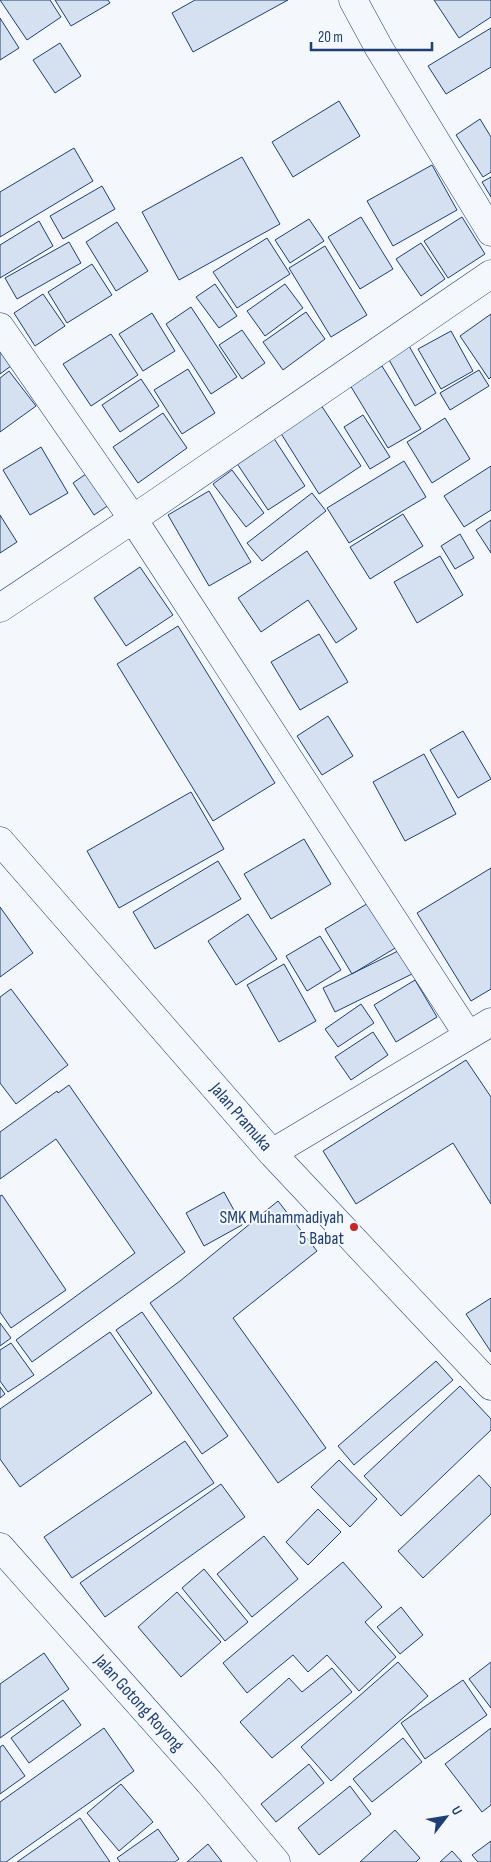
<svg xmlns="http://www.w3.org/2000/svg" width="491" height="1862" font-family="'Sofia Sans Condensed',sans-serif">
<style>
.building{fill:#d5e0f0;stroke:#1d3f73}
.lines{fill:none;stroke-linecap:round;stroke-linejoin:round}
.minor-casing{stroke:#1d3f73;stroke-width:29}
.tertiary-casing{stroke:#1d3f73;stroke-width:29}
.minor{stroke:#f4f7fb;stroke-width:28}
.tertiary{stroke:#f4f7fb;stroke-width:28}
.poi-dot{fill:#c62828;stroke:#f4f7fb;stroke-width:2}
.labels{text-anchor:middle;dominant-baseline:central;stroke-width:4;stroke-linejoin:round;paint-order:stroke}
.street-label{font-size:18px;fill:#1d3f73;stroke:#f4f7fb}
.poi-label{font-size:18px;fill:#1d3f73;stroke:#f4f7fb;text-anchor:end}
</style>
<rect width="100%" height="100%" fill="#f4f7fb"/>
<path class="building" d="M0 0H50L61 17 27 40Z
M55 0H108L110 3 71 26Z
M195 0H288L193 52 172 13Z
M434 0H491V17L459 38Z
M0 18 19 48 0 60Z
M491 28V67L446 94 428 66Z
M60 43 81 76 55 93 33 60Z
M339 101 360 136 293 177 272 142Z
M480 119 491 137V172L483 177 456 135Z
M74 148 93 181 0 237V192Z
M242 157 280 224 179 280 142 212Z
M432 165 457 210 393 246 367 201Z
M491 177V197L482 182Z
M102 186 115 209 63 239 50 216Z
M361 217 393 269 360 289 328 237Z
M462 217 485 254 448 278 424 241Z
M309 219 324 241 290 263 275 240Z
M39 221 53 246 0 278V245Z
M117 222 148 271 116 291 86 242Z
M267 238 290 274 237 308 213 272Z
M69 242 81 263 17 299 5 278Z
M421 243 445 279 421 296 396 259Z
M325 246 367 315 331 337 289 268Z
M92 264 112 295 67 323 48 292Z
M215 284 237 316 219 328 196 297Z
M285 284 303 308 265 336 247 311Z
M43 294 65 326 35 346 14 313Z
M191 307 237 377 211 394 166 324Z
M306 312 325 339 283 370 263 342Z
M152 313 175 351 143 371 119 334Z
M491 314V377L489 379 460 336Z
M242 330 265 363 242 379 219 345Z
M451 331 473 371 441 389 418 349Z
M111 334 138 375 91 406 63 364Z
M0 341 15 363 0 374Z
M409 346 436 393 415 406 388 358Z
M382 366 421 429 388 448 350 385Z
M188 369 215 413 182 434 154 390Z
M479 370 489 386 450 410 440 393Z
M9 371 36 406 0 432V378Z
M141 379 159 406 120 432 102 405Z
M321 405 361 466 319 494 280 432Z
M163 413 187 448 138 483 113 447Z
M363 415 390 457 370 469 344 427Z
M445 418 470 459 432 483 407 442Z
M273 437 305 486 268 510 236 462Z
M41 447 68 493 30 515 3 470Z
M404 461 426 497 349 543 327 508Z
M491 466V510L464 527 444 496Z
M93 469 115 501 94 515 73 483Z
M232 470 264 513 246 527 213 484Z
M209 491 251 562 209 586 168 515Z
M312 493 326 511 262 561 247 543Z
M403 514 423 546 370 579 350 547Z
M0 515 17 542 0 553Z
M491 520V553L476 530Z
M460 534 474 558 455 569 441 546Z
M307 551 357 629 336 643 308 600 261 632 238 598Z
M440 556 463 595 417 623 394 582Z
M140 567 173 615 126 646 94 598Z
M178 626 275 783 213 821 117 664Z
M319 634 348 682 300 710 271 662Z
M328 716 353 756 322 775 297 736Z
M463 731 491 779 458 798 430 750Z
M424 754 456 814 405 841 373 782Z
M191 792 224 849 119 908 87 851Z
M304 839 331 884 271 919 244 874Z
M218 861 241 899 155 949 133 912Z
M491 868V989L471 1001 417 913Z
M370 902 397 947 352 974 325 929Z
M0 907 33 953 0 977Z
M248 914 277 959 236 985 208 941Z
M320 936 341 970 307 991 286 956Z
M400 950 412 974 335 1012 323 988Z
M284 964 316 1021 279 1042 247 985Z
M415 980 437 1017 396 1042 374 1005Z
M11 989 68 1065 16 1104 0 1083V997Z
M361 1004 374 1023 338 1047 325 1029Z
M373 1032 388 1055 351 1080 335 1057Z
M466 1060 491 1097V1204L453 1143 356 1204 323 1151Z
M69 1085 185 1252 32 1362 16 1340 135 1253 56 1139 0 1179V1132L57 1091 58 1093Z
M224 1192 242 1225 204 1246 186 1213Z
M2 1195 66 1290 11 1328 0 1312V1196Z
M278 1201 317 1251 233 1318 326 1448 278 1483 150 1303 180 1281Z
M491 1298V1352L466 1314Z
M142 1312 228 1436 202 1454 116 1330Z
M0 1323 11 1338 0 1346Z
M110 1332 152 1393 20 1487 0 1459V1409Z
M11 1343 34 1375 8 1392 0 1381V1350Z
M436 1361 453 1380 354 1465 338 1446Z
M460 1386 491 1419V1430L401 1516 364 1476Z
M0 1387 5 1394 0 1398Z
M185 1441 214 1483 72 1578 44 1537Z
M339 1460 377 1499 350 1527 311 1487Z
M479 1475 491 1488V1514L423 1578 398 1551Z
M221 1484 245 1517 105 1617 80 1583Z
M318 1509 341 1532 308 1565 286 1542Z
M264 1536 298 1579 252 1617 217 1574Z
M343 1562 382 1607 365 1622 396 1657 359 1691 327 1655 308 1672 293 1655 247 1693 223 1663Z
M204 1569 248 1622 225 1641 182 1588Z
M177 1592 221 1642 181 1677 138 1627Z
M401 1607 423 1635 400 1654 377 1627Z
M44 1653 69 1689 0 1738V1684Z
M398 1662 428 1696 331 1781 301 1747Z
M491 1662V1708L469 1679Z
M332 1668 352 1692 272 1758 240 1722 289 1678 302 1692Z
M463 1680 487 1715 425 1759 401 1723Z
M63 1700 81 1725 29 1763 11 1738Z
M104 1728 134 1771 6 1862H0V1802Z
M491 1728V1805L482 1812 445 1764Z
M403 1738 422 1762 372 1802 353 1779Z
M3 1745 25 1776 0 1794V1747Z
M309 1764 324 1783 276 1822 261 1804Z
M121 1784 153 1822 119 1851 87 1813Z
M350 1786 371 1814 319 1855 298 1828Z
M80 1818 110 1862H17Z
M158 1829 179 1859 175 1862H120L117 1858Z
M395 1830 420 1858 416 1862H360Z
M491 1841V1862H478L472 1855Z
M208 1844 222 1862H187Z
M452 1851 462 1862H440Z"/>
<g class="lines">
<defs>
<path id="minor" d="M0 327 133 519 468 1035"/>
<path id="tertiary" d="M353 0 379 48 491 232
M0 608 133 519 491 274
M0 841 272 1153 491 1386
M272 1153 491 1022
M0 1547 209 1782 276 1862"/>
</defs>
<use href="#minor" class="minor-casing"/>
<use href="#tertiary" class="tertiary-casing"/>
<use href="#minor" class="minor"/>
<use href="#tertiary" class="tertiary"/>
</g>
<circle class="poi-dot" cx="354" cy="1227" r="5"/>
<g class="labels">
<g class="street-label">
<text transform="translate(241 1117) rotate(49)">Jalan Pramuka</text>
<text transform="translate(139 1703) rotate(48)">Jalan Gotong Royong</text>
</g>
<g class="poi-label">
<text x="344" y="1217">SMK Muhammadiyah<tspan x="344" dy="21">5 Babat</tspan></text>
</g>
</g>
<g transform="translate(446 1817) rotate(59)" stroke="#f4f7fb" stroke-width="4" paint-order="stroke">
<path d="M0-4L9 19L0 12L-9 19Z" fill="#1d3f73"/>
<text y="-8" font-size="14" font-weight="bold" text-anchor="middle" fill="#1d3f73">U</text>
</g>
<path d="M311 42v8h121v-8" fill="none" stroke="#1d3f73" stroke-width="2.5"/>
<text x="318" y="42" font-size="15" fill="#1d3f73" stroke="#f4f7fb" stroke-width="4" paint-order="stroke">20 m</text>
</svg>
